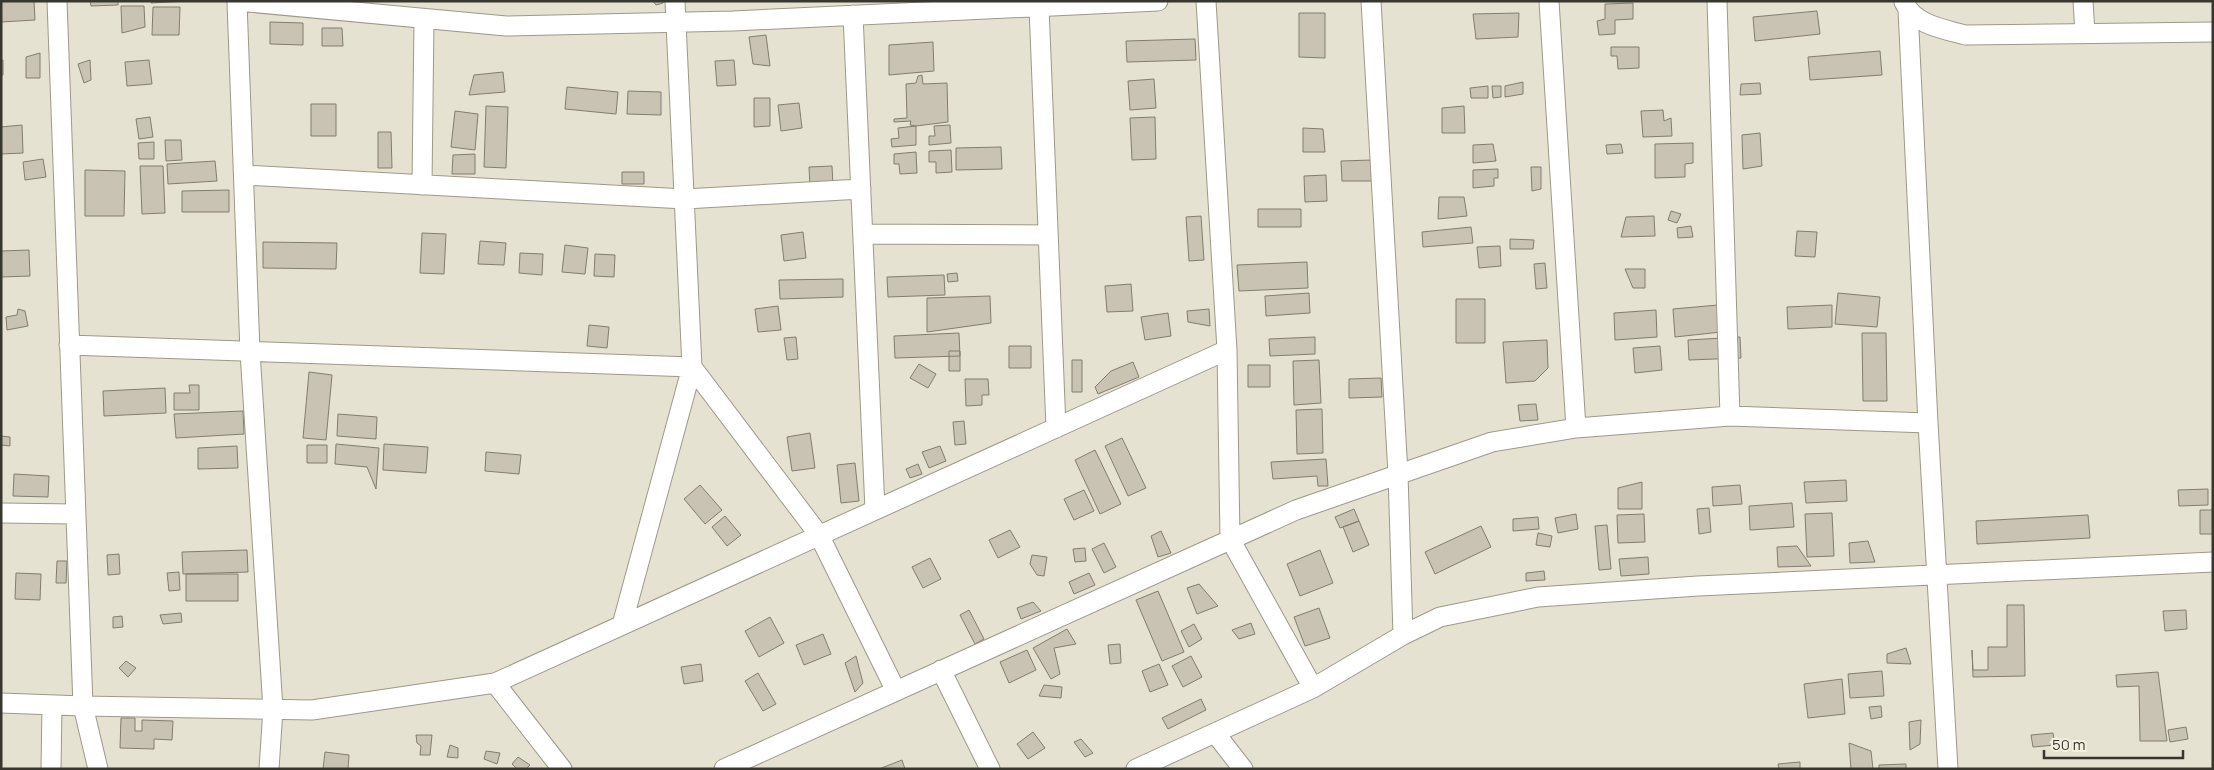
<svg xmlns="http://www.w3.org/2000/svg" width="2214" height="770" font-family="Manrope,sans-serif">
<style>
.building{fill:#c8c3b3;stroke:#827e6f}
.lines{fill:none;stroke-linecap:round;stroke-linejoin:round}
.minor-casing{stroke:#9d998a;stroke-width:21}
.minor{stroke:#fff;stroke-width:19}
</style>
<rect width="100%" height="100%" fill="#e6e2d1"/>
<path class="building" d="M1 1H34L35 20 1 22Z
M90 1H118V5L91 6Z
M151 1H186L151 3Z
M653 1H663V3L656 5Z
M1633 3V19L1615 20V34L1599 35 1597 21 1605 19V4Z
M121 6H144L145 27 122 33Z
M153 7H180L179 35H152Z
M1817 11 1820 34 1755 41 1753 17Z
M1299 13H1325V58L1299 57Z
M1519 13 1518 37 1476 39 1473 14Z
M270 22 303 23V45L270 44Z
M322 28H342L343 46H322Z
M766 35 770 66 753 64 749 37Z
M1195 39 1196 60 1127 62 1126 41Z
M933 42 934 71 889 75V45Z
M1611 47H1639V68L1618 69 1617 56H1611Z
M1880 51 1882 75 1810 80 1808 57Z
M40 53V78H26V57Z
M3 60V75H1V61Z
M90 60 91 80 84 83 78 64Z
M149 60 152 84 127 86 125 62Z
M734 60 736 85 717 86 715 61Z
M503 72 505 92 469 95 474 75Z
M922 75 923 84 947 83 948 122 916 126 910 125 911 121 894 122V119L907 118 906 84 916 83 918 76Z
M1154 79 1156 108 1130 110 1128 81Z
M1523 82V94L1505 97V86Z
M1760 83 1761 94 1740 95 1741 84Z
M1488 86V98H1471L1470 88Z
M1492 86H1501V97L1493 98Z
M567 87 618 92 616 114 565 109Z
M628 91 661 92V115L627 114Z
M754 98H770V126L754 127Z
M799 103 802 128 781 131 778 105Z
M311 104H336V136H311Z
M486 106 508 107 506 168 484 167Z
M1464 106 1465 133H1442V108Z
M1663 110 1664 121 1671 118 1672 136 1643 137 1641 111Z
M455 111 478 114 475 150 451 147Z
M150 117 153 137 139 139 136 119Z
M1155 117 1156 159 1132 160 1130 118Z
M22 125 23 153 1 154V127Z
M950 125 951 143 929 145V136H935L934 126Z
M916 126V145L892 147 891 139 899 138 898 128Z
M1303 128 1323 129 1325 152H1303Z
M378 132H391L392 168H378Z
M1760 133 1762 166 1743 169 1742 135Z
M165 140H181L182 160 166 161Z
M154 142V159H139L138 143Z
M1693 143V163L1685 164V177L1655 178V144Z
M1493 144 1496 161 1473 163V145Z
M1621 144 1623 153 1607 154 1606 145Z
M1001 147 1002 169 956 170V148Z
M951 150 952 172 936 173V162H929V151Z
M916 152 917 173 900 174 899 164H894V154Z
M475 154V174H452L453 155Z
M43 159 46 177 25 180 23 162Z
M1372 160V181H1342L1341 161Z
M215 161 217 181 168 184 167 164Z
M140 166H163L165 213 142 214Z
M832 166 833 186 810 187 809 167Z
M1531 167H1541V189L1532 191Z
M1498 169V178H1494V186L1473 188V170Z
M85 170 125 171 124 216H85Z
M622 172H644V184H622Z
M1326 175 1327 201 1305 202 1304 176Z
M229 190V212H182V191Z
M1439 197H1464L1467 216 1438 219Z
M1258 209H1301V227H1258Z
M1671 211 1681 214 1677 223 1668 220Z
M1201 216 1204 260 1189 261 1186 217Z
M1654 216 1655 236 1621 237 1626 217Z
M1691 226 1693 237 1678 238 1677 228Z
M1471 227 1473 243 1423 247 1422 232Z
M1797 231 1817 232 1815 257 1795 256Z
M803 232 806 258 784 261 781 235Z
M422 233 446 234 444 274 420 273Z
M1510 239 1534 240 1533 249H1510Z
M480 241 506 243 504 265 478 264Z
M263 242 337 243 336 269 263 268Z
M565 245 588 248 585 274 562 272Z
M1500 246 1501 266 1479 268 1477 247Z
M29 250 30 276 1 277V251Z
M520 253 543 254 542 275 519 273Z
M595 254 615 255 614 277 594 276Z
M1307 262 1308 288 1239 291 1237 265Z
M1545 263 1547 288 1536 289 1534 264Z
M1625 269H1645V288H1633Z
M957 273 958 281 948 282 947 274Z
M944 275 945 295 888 297 887 277Z
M843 279V297L780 299 779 280Z
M1131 284 1133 311 1107 312 1105 286Z
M1309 293 1310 313 1266 316 1265 296Z
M1838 293 1880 297 1877 327 1835 324Z
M990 296 991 323 927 332V298Z
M1456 299H1485V343H1456Z
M1718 305 1721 332 1675 337 1673 309Z
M1832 305V327L1788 329 1787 307Z
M778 306 781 330 758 332 755 309Z
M18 309 25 311 28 326 7 330 6 317 17 315Z
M1209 309 1210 326 1188 322 1187 311Z
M1656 310 1657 337 1615 340 1614 313Z
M1168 313 1171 336 1145 340 1141 317Z
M589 325 609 327 607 348 587 346Z
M959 333 960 356 895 358 894 336Z
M1862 333H1886L1887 401H1863Z
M796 337 798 359 787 360 784 338Z
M1315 337V354L1270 356 1269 339Z
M1740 337 1741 358 1689 360 1688 340Z
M1547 340 1548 368 1535 381 1506 383 1503 342Z
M1009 346H1031V368H1009Z
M1660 346 1662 370 1635 373 1633 348Z
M949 351H960V371H949Z
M1072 360H1082V392H1072Z
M1319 360 1321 403 1294 405 1293 361Z
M1133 362 1139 377 1098 394 1095 387 1111 371Z
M919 364 936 374 928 388 910 378Z
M1248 365H1270V387H1248Z
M309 372 332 375 326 440 303 438Z
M1381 378 1382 397 1349 398V379Z
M965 379H988L989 395H982V405L966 406Z
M189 385H199V410H174V393H190Z
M165 388 166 413 104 416 103 391Z
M1536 404 1538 420 1520 421 1518 405Z
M1322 409 1323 453 1297 454 1296 410Z
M243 411 244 434 176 438 174 414Z
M338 414 377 417 376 439 337 436Z
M964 421 966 444 955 445 953 422Z
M810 433 815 468 792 471 787 437Z
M1 436 10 437V446L1 445Z
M1122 438 1146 488 1128 496 1105 446Z
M336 444 379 448 376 489 367 467 335 464Z
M384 444 428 447 426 473 383 470Z
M307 445H327V463H307Z
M237 446 238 468 198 469V448Z
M940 446 946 461 929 468 922 452Z
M1095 450 1121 504 1100 514 1075 460Z
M486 452 521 455 519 474 485 471Z
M1326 459 1328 486H1318L1317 476 1273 479 1271 462Z
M855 463 859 501 841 503 837 465Z
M918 464 922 474 910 478 906 469Z
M14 474 49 476 48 497 13 496Z
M1846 480 1847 501 1806 503 1804 482Z
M1642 482V509H1618V488Z
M700 485 722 510 705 524 684 499Z
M1740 485 1742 504 1713 506 1712 487Z
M2208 489V505L2179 506 2178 490Z
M1084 490 1094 511 1074 520 1064 499Z
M1792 503 1794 527 1750 530 1749 506Z
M1709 508 1711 532 1699 534 1697 509Z
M1354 509 1359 521 1340 528 1335 517Z
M2200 510H2213V534H2200Z
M1832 513 1834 556 1807 557 1805 514Z
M1576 514 1578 529 1558 533 1555 518Z
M1644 514 1645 542 1618 543 1617 515Z
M2088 515 2090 538 1977 544 1976 521Z
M725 516 741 535 727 546 712 527Z
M1538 517 1539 529 1513 531V519Z
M1359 521 1369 545 1353 552 1343 527Z
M1607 525 1611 569 1599 570 1595 526Z
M1481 526 1491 547 1435 574 1425 552Z
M1010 530 1020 547 998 558 989 540Z
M1161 531 1171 553 1158 557 1151 536Z
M1538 533 1552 536 1550 547 1536 545Z
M1868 541 1875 562 1850 563 1849 543Z
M1104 543 1116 567 1104 573 1092 549Z
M1797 546 1811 566 1778 567 1777 547Z
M1085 548 1086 561 1075 562 1073 549Z
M247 550 248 572 183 574 182 552Z
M1320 550 1333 583 1300 596 1287 564Z
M119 554 120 574 108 575 107 555Z
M1032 555 1047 557 1044 576 1037 575 1030 564Z
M1648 557 1649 574 1621 576 1619 559Z
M930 558 941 579 923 588 912 567Z
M57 561H67L66 583H56Z
M1544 571 1545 580 1526 581V573Z
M179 572 180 590 169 591 167 573Z
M16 573 41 574 40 600 15 599Z
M1089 573 1095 585 1074 594 1069 582Z
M186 574H238V601H186Z
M1199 584 1218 606 1197 614 1187 588Z
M1158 591 1184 652 1162 661 1136 600Z
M1033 602 1041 611 1021 619 1017 608Z
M2007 605H2024L2025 676 1973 677 1972 650 1973 670H1988V647H2007Z
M1319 608 1330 638 1305 646 1294 617Z
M969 610 984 639 975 644 960 615Z
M2186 610 2187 629 2165 631 2163 611Z
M181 613 182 622 163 624 160 615Z
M122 616 123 627 113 628V617Z
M770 617 784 643 759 657 745 631Z
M1251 623 1255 634 1239 639 1232 630Z
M1194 624 1202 639 1189 647 1181 631Z
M1067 629 1076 644 1054 648 1060 674 1051 679 1033 648Z
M823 634 831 654 804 665 796 645Z
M1120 644 1121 663 1110 664 1108 645Z
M1906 648 1911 664 1887 663V654Z
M1027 650 1036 670 1009 683 1000 662Z
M856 656 863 683 855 692 845 663Z
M1191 656 1202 677 1183 687 1172 666Z
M126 661 136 668 128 677 119 668Z
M701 664 703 681 684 684 681 667Z
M1159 664 1168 685 1150 692 1142 671Z
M1882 671 1884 696 1850 698 1848 674Z
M2158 672 2167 741H2140L2139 686 2117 687 2116 675Z
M758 673 776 704 763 711 745 681Z
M1842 679 1845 714 1808 718 1804 684Z
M1044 685 1062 687 1061 698 1039 696Z
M1201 699 1206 710 1168 729 1162 718Z
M1881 706 1882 717 1871 719 1869 707Z
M121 718H135V731H142V720L173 721 172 740 154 739V749L120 748Z
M1921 720 1920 744 1910 750 1909 722Z
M2186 727 2188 739 2170 742 2168 730Z
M1033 732 1045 748 1028 759 1017 744Z
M2053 733 2055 745 2033 747 2031 735Z
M416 735H432L430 755H420L421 746 417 743Z
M1081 739 1093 753 1085 757 1074 742Z
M1849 743 1871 751 1873 769H1851Z
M450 745 458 748V758L447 757Z
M486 751 500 753 497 764 484 759Z
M325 752 349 755 348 769H323Z
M518 757 530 765 526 769H517L512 764Z
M902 760 905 769H879Z
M1800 762V769H1779L1778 764Z
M1906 764V769H1879V765Z"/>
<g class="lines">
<defs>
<path id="minor" d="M57 1 83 706 98 769
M237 1 506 26 733 21 1158 1
M1206 1 1227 350 1230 539 1313 688
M1371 1 1398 474 1403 635
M1549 1 1576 428
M1717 1 1730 416
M2083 1 2085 33
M237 2 250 352 273 709 269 769
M1904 2C1914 25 1944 29 1965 35L2213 32
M1039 7 1056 428
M1908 10 1928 423 1948 769
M853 15 875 510
M244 175 685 199 861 189
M422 185 424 19
M863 234 1048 235
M69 345 692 367 819 535 896 691
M1 513 76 514
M622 625 692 367 675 1
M941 670 990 769
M495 683 1227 350
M1 703 83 706 312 710 495 683 562 769
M1215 733 1243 769
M51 769 52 705
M724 769 1296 510 1492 442 1576 428 1730 416 1928 423
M1136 769 1313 688 1403 635 1440 617 1538 597 1698 586 2213 562"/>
</defs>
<use href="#minor" class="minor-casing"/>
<use href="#minor" class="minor"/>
</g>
<rect width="2214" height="770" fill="none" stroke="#37362f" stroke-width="5"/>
<path d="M2044 750v8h139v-8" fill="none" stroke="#37362f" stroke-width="2.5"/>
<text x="2052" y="750" font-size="15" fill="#37362f" stroke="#f4efde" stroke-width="4" paint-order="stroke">50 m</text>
</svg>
